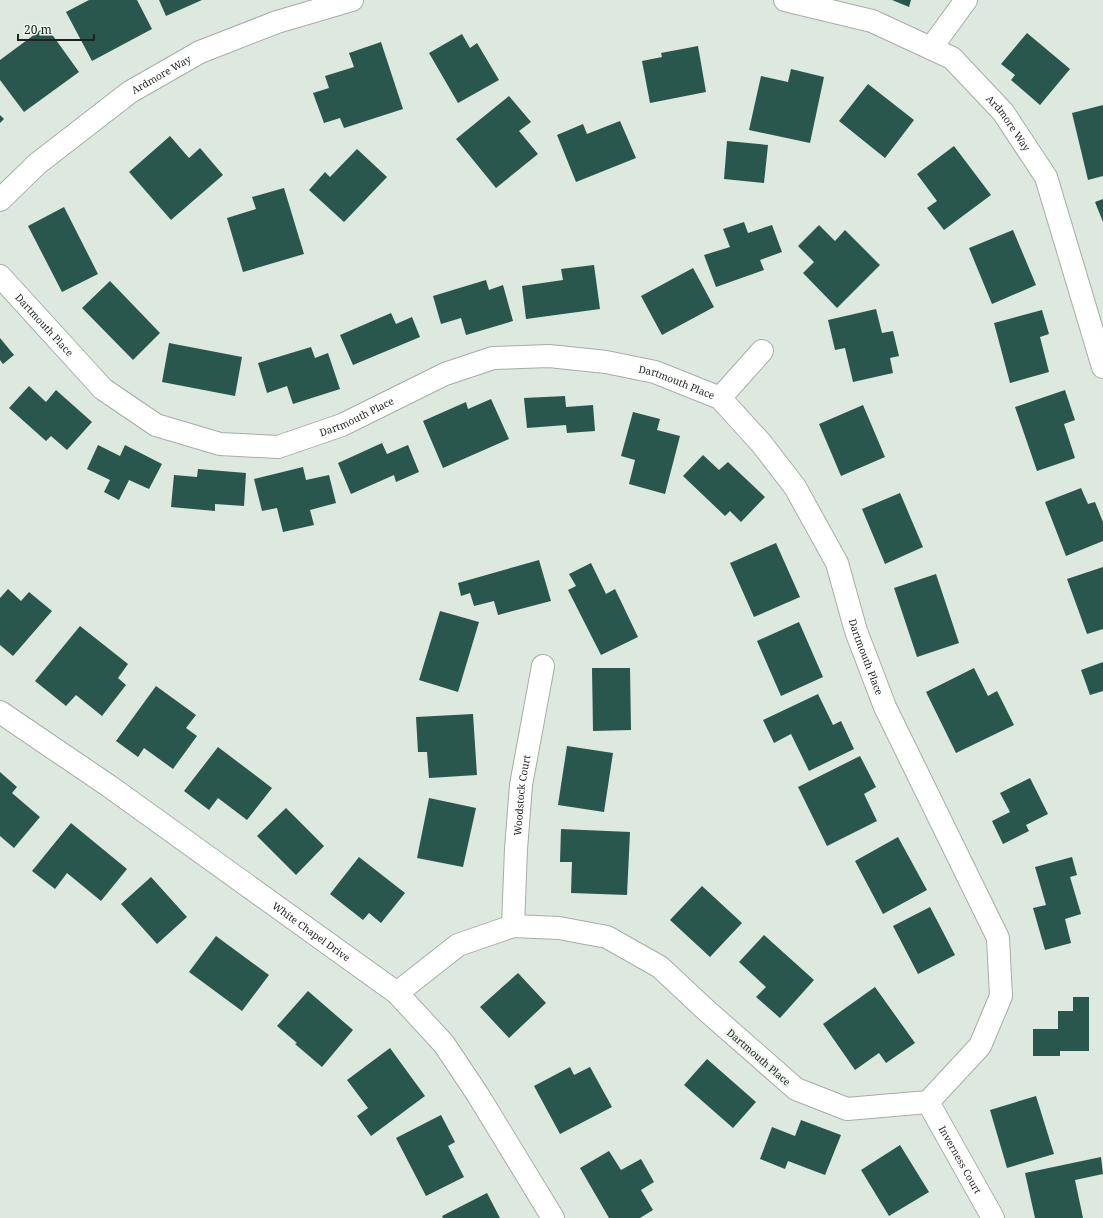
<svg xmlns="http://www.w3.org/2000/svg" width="1103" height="1218" font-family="'Noto Serif',serif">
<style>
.building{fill:#29574e}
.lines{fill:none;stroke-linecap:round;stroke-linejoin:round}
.minor-casing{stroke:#a5aea5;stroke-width:24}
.minor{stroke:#fff;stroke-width:22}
.labels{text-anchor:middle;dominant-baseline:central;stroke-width:4;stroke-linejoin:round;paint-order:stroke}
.street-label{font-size:10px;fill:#1f231f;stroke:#ebf5eb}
</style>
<rect width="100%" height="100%" fill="#dde8de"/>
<path class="building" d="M89 0H137L152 29 92 61 66 12Z
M159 0H202L166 16Z
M892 0H911L909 7Z
M46 26 79 72 24 112 0 80V60Z
M1027 33 1070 69 1040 105 1011 80 1015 75 1001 64Z
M462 34 470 48 477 43 499 80 458 103 429 53Z
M381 42 403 109 344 128 340 118 324 123 313 93 329 88 325 76 354 67 349 53Z
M698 46 706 92 650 103 642 61 662 57 661 53Z
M791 69 824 77 810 143 749 130 761 76 788 82Z
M868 84 914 120 885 158 839 121Z
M509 96 531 122 519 131 538 154 496 188 456 139Z
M1103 105V176L1088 180 1072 113Z
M0 115 4 119 0 123Z
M620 121 636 158 576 182 557 135 583 124 587 134Z
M170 136 189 158 200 148 223 175 171 220 129 172Z
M727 141 768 145 764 183 724 179Z
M954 146 991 195 944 230 927 208 937 201 917 174Z
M357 149 387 177 344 222 309 190 325 172 330 177Z
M284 188 304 254 243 272 227 218 256 209 252 197Z
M1103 199V222L1095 202Z
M64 207 98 274 62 292 28 226Z
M744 222 748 233 772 225 782 252 760 260 764 270 716 287 704 255 730 247 723 229Z
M819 225 835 241 845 230 880 265 837 308 803 273 814 262 798 246Z
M1013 230 1036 285 992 304 969 248Z
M594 265 600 309 526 319 522 286 563 280 561 269Z
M693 268 714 307 662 335 641 296Z
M486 280 489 290 503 285 513 321 466 335 461 318 441 324 433 296Z
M110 281 160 333 133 360 82 308Z
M876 309 882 333 893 331 899 356 890 358 893 373 853 382 845 348 835 350 828 320Z
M1042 310 1049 334 1040 337 1049 372 1010 383 994 323Z
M391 313 396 324 412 317 420 337 353 365 340 335Z
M0 338 14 355 3 364 0 360Z
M169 343 242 357 235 396 162 382Z
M311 347 315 358 328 353 340 389 293 404 287 386 267 393 258 363Z
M29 386 46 402 56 390 92 422 67 450 51 436 46 441 9 408Z
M1065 390 1075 420 1064 424 1075 458 1037 471 1015 407Z
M565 396 566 407 593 405 595 431 567 433 566 425 527 428 524 398Z
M491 399 509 439 443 468 423 421 466 402 468 409Z
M863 405 885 457 841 476 819 424Z
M633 412 660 419 657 430 680 436 665 494 629 484 635 460 621 456Z
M382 443 387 454 408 445 419 472 396 482 394 475 351 494 338 463Z
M98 445 120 456 125 445 162 464 149 489 129 480 119 500 104 492 110 480 87 469Z
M703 455 719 470 728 462 765 497 741 522 730 511 725 516 683 476Z
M303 467 306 480 329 475 336 503 310 510 314 525 283 532 277 508 262 511 254 479Z
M198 469 246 473 244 506 215 504V511L171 507 174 475 197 477Z
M1081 488 1088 504 1095 502 1103 522V541L1066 556 1045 502Z
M900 493 923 547 885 564 862 509Z
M776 543 800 597 754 617 730 563Z
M539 560 551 601 498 615 494 601 474 606 470 593 461 596 458 583Z
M591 563 606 594 615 589 638 637 601 655 568 590 576 586 569 574Z
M1103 567V629L1087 634 1067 579Z
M936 574 959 643 917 657 894 588Z
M8 589 21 601 29 592 52 611 13 656 0 645V598Z
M440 611 479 622 458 692 419 680Z
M799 622 823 677 781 696 757 641Z
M80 626 128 664 118 678 126 685 102 716 76 695 66 706 35 681Z
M1103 662V691L1090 695 1081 670Z
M592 668H630L631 730 593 731Z
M974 668 988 696 997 691 1014 725 956 753 926 692Z
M156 686 196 715 186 728 197 736 173 769 144 748 138 757 116 741Z
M818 694 833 725 841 721 854 749 809 771 791 734 774 743 763 720Z
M473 714 477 775 429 778 427 752H418L416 717Z
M567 746 613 753 604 812 558 805Z
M218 747 272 788 247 820 218 798 209 810 184 791Z
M860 756 876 787 864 794 877 821 827 846 798 787Z
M0 772 17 787 12 793 40 817 14 848 0 836Z
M1030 778 1048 814 1026 825 1029 831 1003 844 992 821 1010 812 1000 793Z
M429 798 476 808 463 867 417 858Z
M286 808 324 846 296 875 257 836Z
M71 823 127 869 101 901 67 873 55 889 32 871Z
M561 829 630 832 627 895 571 893 572 862H560Z
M898 837 927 890 883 914 855 861Z
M359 857 405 893 381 923 369 913 363 920 330 894Z
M1072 857 1077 875 1070 877 1081 914 1065 919 1071 943 1045 950 1033 908 1046 905 1035 867Z
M151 877 187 917 157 944 121 904Z
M702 886 742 923 710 957 670 920Z
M930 907 955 955 918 974 893 926Z
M764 935 814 980 780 1018 756 997 766 987 739 962Z
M216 936 269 975 242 1011 189 972Z
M518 973 546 1003 509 1038 480 1007Z
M875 987 915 1043 886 1063 879 1053 855 1070 823 1024Z
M308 991 353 1030 322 1067 295 1044 297 1043 277 1026Z
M1073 997H1089V1051H1060V1056H1033V1029H1058V1011H1073Z
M390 1048 425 1096 371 1136 357 1116 368 1108 347 1080Z
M707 1059 756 1102 733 1128 684 1085Z
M570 1067 574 1075 590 1067 612 1107 560 1134 534 1086Z
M1036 1096 1054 1154 1007 1168 990 1110Z
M441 1115 455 1142 448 1146 464 1177 426 1196 396 1138Z
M801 1120 841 1135 825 1175 788 1161 785 1169 760 1159 772 1127 795 1136Z
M900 1145 929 1192 889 1216 861 1170Z
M609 1151 621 1170 641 1159 654 1182 641 1190 653 1210 640 1218H609L580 1168Z
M1101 1157 1103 1174 1075 1180 1083 1218H1035L1025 1173Z
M487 1193 500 1218H443L442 1216Z"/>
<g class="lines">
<defs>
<g id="minor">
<path id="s1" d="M785 0 872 21 952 58 1003 112 1046 177 1103 367"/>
<path d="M931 48 966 0"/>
<path id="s2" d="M0 200 37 164 130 92 200 52 277 22 352 0"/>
<path id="s3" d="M0 276 103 389 156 425 220 444 278 447 342 425 445 374 493 358 549 356 606 362 655 372 720 398 761 443 795 487 837 563 856 631 885 707 998 938 1001 996 980 1046 928 1102 847 1109 796 1089 707 1011 660 967 607 937 559 928 513 926 458 945 397 993"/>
<path d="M720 398 762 351"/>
<path id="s4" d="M0 712 109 786 397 993 444 1044 478 1095 553 1218"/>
<path id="s5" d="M513 926 516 849 521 785 543 666"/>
<path id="s6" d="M928 1102 993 1218"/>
</g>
</defs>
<use href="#minor" class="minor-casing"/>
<use href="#minor" class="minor"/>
</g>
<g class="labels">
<g class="street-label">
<text stroke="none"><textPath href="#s2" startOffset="205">Ardmore Way</textPath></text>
<text stroke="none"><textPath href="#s1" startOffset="264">Ardmore Way</textPath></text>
<text stroke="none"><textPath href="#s3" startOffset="66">Dartmouth Place</textPath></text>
<text stroke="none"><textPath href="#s3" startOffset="762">Dartmouth Place</textPath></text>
<text stroke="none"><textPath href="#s3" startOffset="426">Dartmouth Place</textPath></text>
<text stroke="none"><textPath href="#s3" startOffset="1110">Dartmouth Place</textPath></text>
<text stroke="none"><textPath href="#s5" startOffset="131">Woodstock Court</textPath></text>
<text stroke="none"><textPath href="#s4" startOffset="381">White Chapel Drive</textPath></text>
<text transform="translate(759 1057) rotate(41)">Dartmouth Place</text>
<text stroke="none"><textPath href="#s6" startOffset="66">Inverness Court</textPath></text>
</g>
</g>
<path d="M18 34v6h76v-6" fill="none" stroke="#1f231f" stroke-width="2"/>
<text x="24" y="34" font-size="12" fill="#1f231f" stroke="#ebf5eb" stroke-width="3" paint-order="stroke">20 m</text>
</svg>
